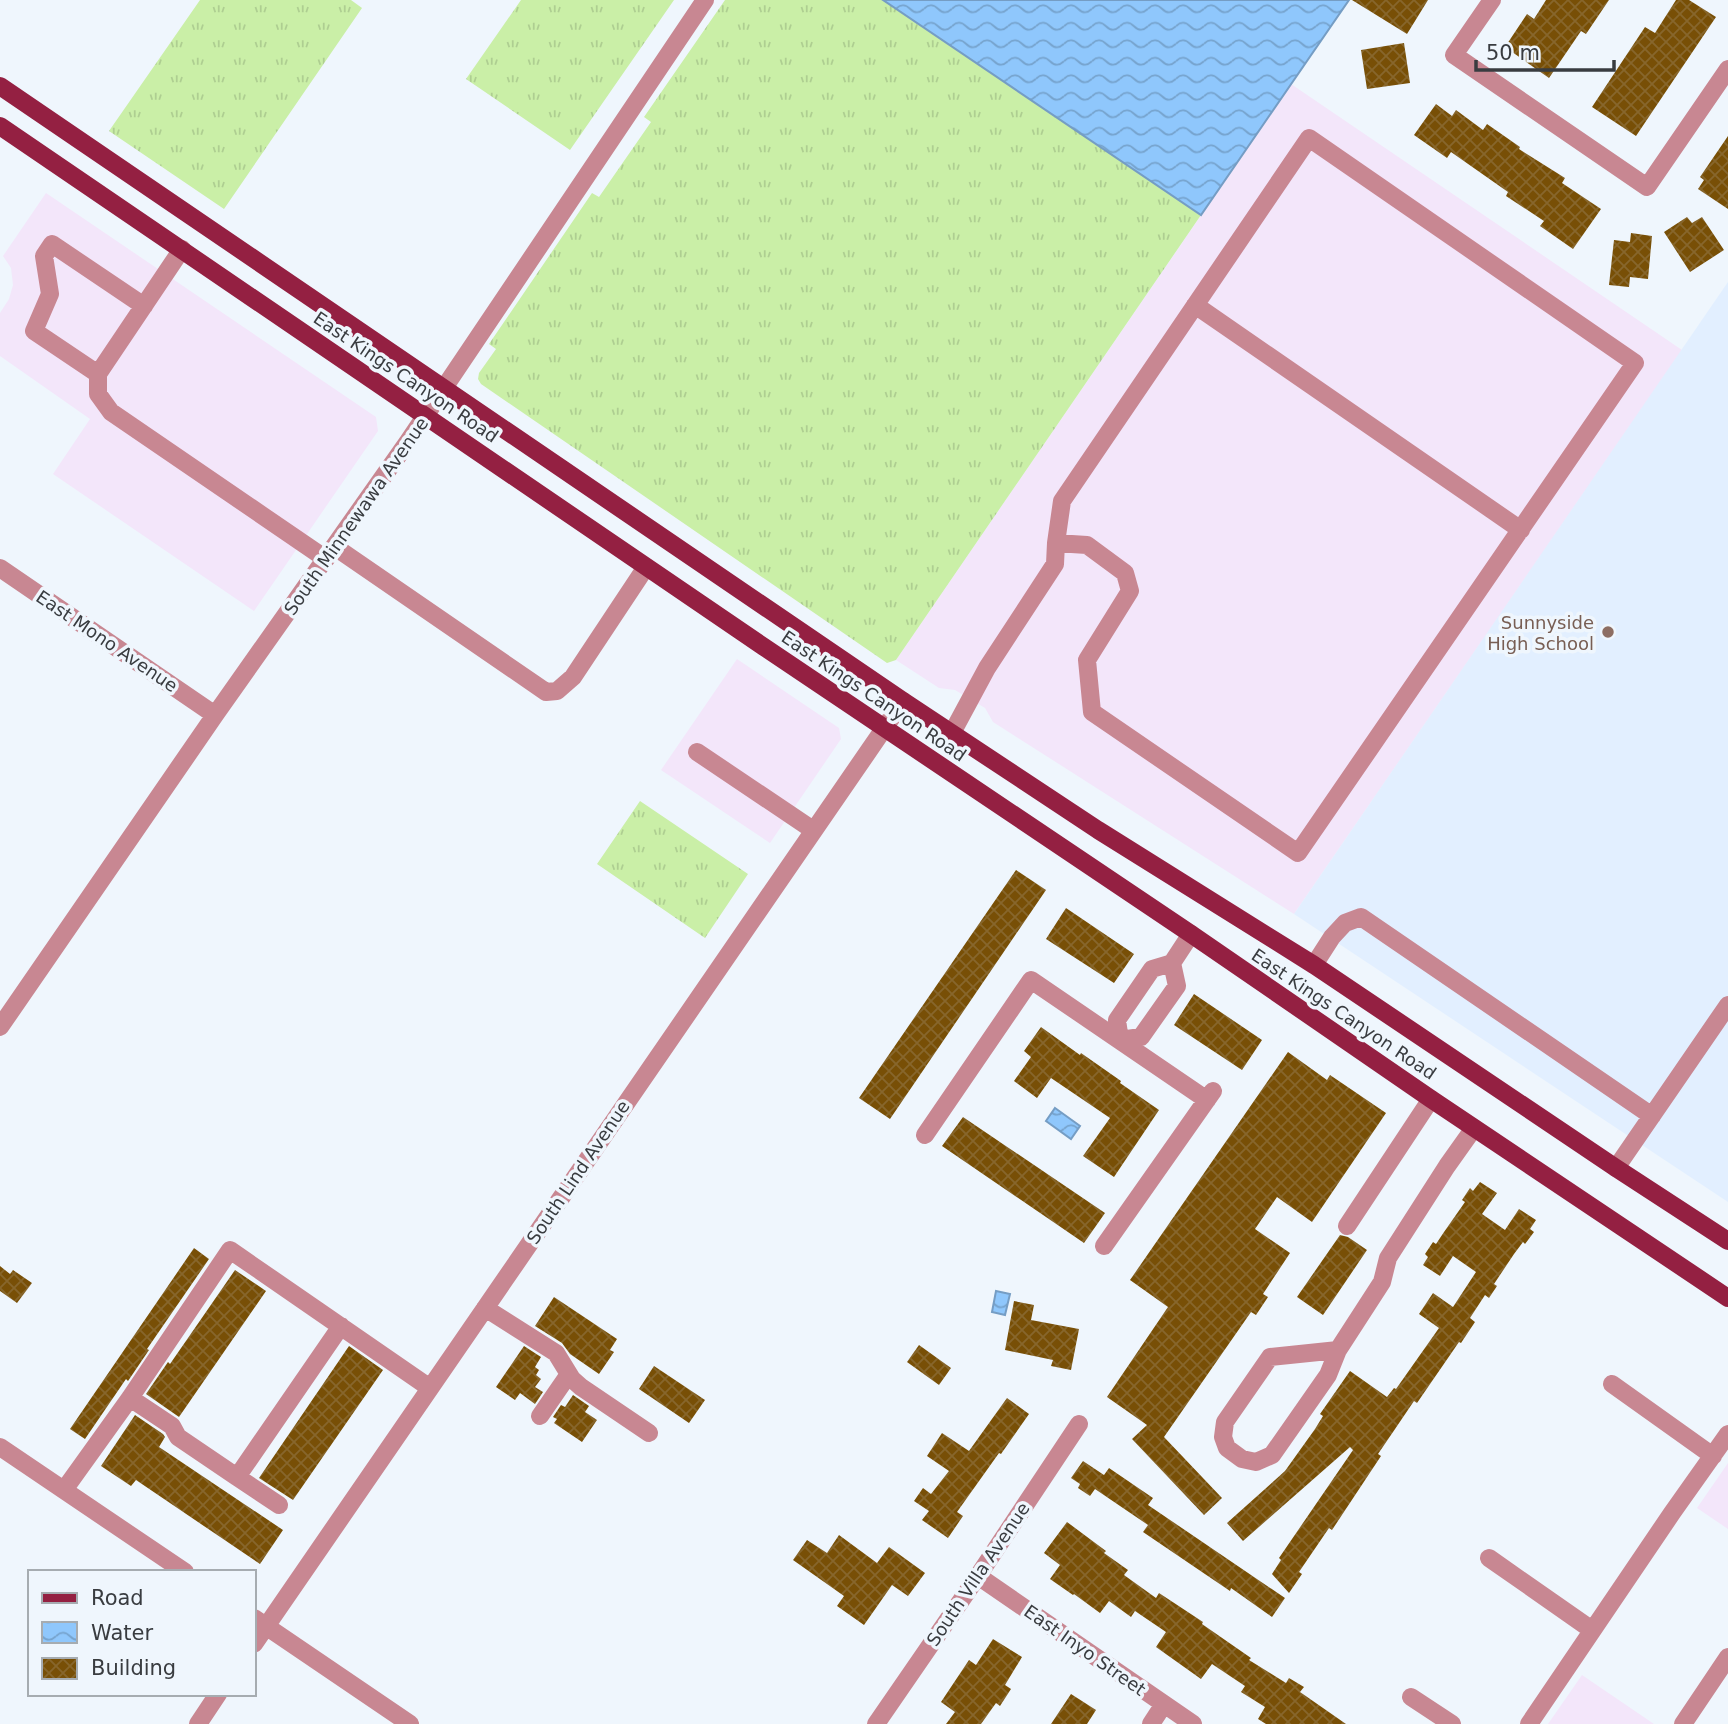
<svg xmlns="http://www.w3.org/2000/svg" width="1728" height="1724" font-family="'DejaVu Sans',sans-serif">
<style>
.commercial{fill:#f3e6fa}
.built{fill:#e2efff}
.grass{fill:url(#grass-tufts)}
.water{fill:url(#water-waves);stroke:#759dc4;stroke-width:2}
.building{fill:url(#building-cross-hatch)}
.lines{fill:none;stroke-linecap:round;stroke-linejoin:round}
.minor{stroke:#c88792;stroke-width:18}
.major{stroke:#942042;stroke-width:18}
.education-dot{fill:#8d6e63;stroke:#eff6fd;stroke-width:2.5}
.labels{text-anchor:middle;dominant-baseline:central;stroke-width:7;stroke-linejoin:round;paint-order:stroke}
.street-label{font-size:18px;fill:#393c40;stroke:#eff6fd}
.education-label{font-size:18px;fill:#785e54;stroke:#eff6fd;text-anchor:end}
</style>
<defs>
<pattern id="grass-tufts" width="24" height="20" patternUnits="userSpaceOnUse" patternTransform="scale(1.75)"><rect width="24" height="20" fill="#caefa7"/><path d="M3 7l-1-3M5 7V3M7 7l1-3M15 17l-1-3M17 17v-4M19 17l1-3" fill="none" stroke="#aece91"/></pattern>
<pattern id="water-waves" width="16" height="10" patternUnits="userSpaceOnUse" patternTransform="scale(1.75)"><rect width="16" height="10" fill="#8fc7fc"/><path d="M0 5q4-4 8 0t8 0" fill="none" stroke="#76a3cd"/></pattern>
<pattern id="building-cross-hatch" width="8" height="8" patternUnits="userSpaceOnUse" patternTransform="scale(1.75)"><rect width="8" height="8" fill="#784f06"/><path d="M0 0l8 8M0 8l8-8" fill="none" stroke="#87662c"/></pattern>
</defs>
<rect width="100%" height="100%" fill="#eff6fd"/>
<path class="commercial" d="M1291 84 1682 350 1294 914 993 722 985 708 955 690 939 688 896 660Z
M46 193 376 417 378 431 254 611 53 474 90 419 0 356V313L9 299 13 285 11 268 3 256Z
M737 659 839 728 841 739 770 843 661 770Z
M1728 1463V1529L1697 1508Z
M1582 1675 1654 1724H1548Z"/>
<path class="built" d="M1728 282V1202L1294 914Z"/>
<path class="grass" d="M200 0H351L362 8 224 209 109 131Z
M521 0H674L570 150 466 79Z
M725 0H883L1201 215 896 660 887 663 481 384 478 379 479 373 496 349 489 344 592 193 599 197 651 122 644 117Z
M640 801 748 874 705 938 597 864Z"/>
<path class="water" d="M883 0H1349L1201 215Z
M1055 1108 1080 1126 1071 1139 1046 1121Z
M996 1291 1010 1294 1005 1315 992 1312Z"/>
<path class="building" d="M1352 0H1428L1407 34Z
M1546 0H1609L1586 34 1581 31 1549 78 1505 47 1527 14 1534 19Z
M1676 0H1689L1716 17 1636 136 1592 107 1645 27 1655 33Z
M1404 43 1410 83 1367 89 1361 50Z
M1436 104 1452 116 1456 110 1483 130 1487 124 1520 147 1519 149 1565 178 1562 183 1601 209 1573 249 1540 226 1544 221 1506 196 1508 192 1451 152 1447 158 1414 135Z
M1728 136V209L1698 189 1704 180 1700 177Z
M1687 217 1692 223 1702 217 1724 250 1690 272 1664 232Z
M1631 233 1652 236 1648 279 1630 277 1629 287 1609 285 1614 240 1630 242Z
M1016 870 1046 890 890 1119 859 1098Z
M1066 908 1134 954 1114 983 1046 939Z
M1194 994 1262 1040 1242 1070 1174 1025Z
M1041 1027 1080 1055 1081 1053 1121 1081 1120 1083 1159 1110 1114 1177 1083 1156 1110 1118 1051 1078 1037 1098 1014 1081 1031 1057 1024 1051Z
M1288 1052 1327 1080 1330 1075 1386 1113 1312 1222 1277 1197 1255 1229 1290 1253 1263 1294 1268 1297 1256 1315 1251 1312 1164 1437 1222 1498 1204 1515 1132 1439 1147 1425 1107 1397 1168 1307 1130 1280Z
M963 1117 1105 1213 1084 1243 942 1146Z
M1480 1182 1497 1193 1482 1214 1505 1230 1519 1209 1536 1220 1530 1229 1534 1232 1525 1244 1523 1242 1514 1254 1494 1284 1497 1286 1489 1298 1485 1295 1470 1318 1475 1322 1461 1343 1459 1342 1417 1403 1414 1401 1393 1432 1378 1454 1381 1456 1332 1530 1329 1528 1299 1572 1302 1574 1289 1593 1272 1574 1281 1560 1279 1558 1353 1450 1350 1447 1243 1541 1227 1523 1285 1471 1315 1429 1323 1416 1320 1414 1350 1371 1387 1397 1394 1388 1396 1389 1439 1328 1419 1314 1433 1293 1453 1307 1476 1272 1453 1256 1440 1276 1423 1265 1428 1257 1425 1254 1433 1242 1436 1244 1444 1232 1465 1202 1462 1200 1470 1188 1473 1191Z
M1340 1235 1348 1237 1367 1250 1323 1315 1297 1297Z
M194 1248 209 1259 147 1349 149 1350 128 1381 126 1379 85 1439 70 1429Z
M0 1266 10 1274 13 1270 32 1283 17 1303 0 1291Z
M235 1270 266 1291 179 1417 146 1394 168 1362 170 1364Z
M554 1297 617 1339 610 1350 614 1352 599 1374 570 1354 562 1343 535 1326Z
M1014 1301 1034 1305 1031 1320 1079 1329 1071 1370 1051 1366 1053 1360 1005 1350Z
M919 1345 951 1368 939 1385 907 1362Z
M349 1346 383 1370 293 1500 259 1478Z
M524 1346 541 1357 535 1367 539 1370 536 1375 541 1379 535 1387 543 1392 535 1404 520 1393 515 1400 496 1387Z
M654 1366 705 1400 689 1423 639 1389Z
M573 1395 589 1406 585 1412 597 1420 582 1442 554 1423 557 1419 553 1417 561 1405 565 1407Z
M1007 1398 1029 1414 1001 1454 999 1453 957 1512 963 1516 948 1538 922 1520 929 1511 914 1501 923 1488 931 1494 949 1471 927 1456 942 1433 969 1451Z
M135 1415 163 1434 165 1437 159 1447 283 1530 260 1564 136 1480 131 1486 101 1466Z
M1083 1461 1104 1475 1109 1468 1153 1498 1148 1505 1285 1598 1272 1617 1231 1588 1230 1591 1143 1532 1148 1525 1095 1489 1090 1496 1078 1488 1080 1484 1071 1478Z
M1067 1522 1106 1551 1104 1553 1128 1570 1124 1575 1156 1598 1159 1593 1203 1622 1202 1624 1251 1658 1249 1660 1286 1683 1289 1678 1304 1687 1300 1692 1346 1724H1266L1258 1719 1265 1707 1241 1692 1245 1686 1212 1664 1201 1679 1156 1647 1166 1632 1135 1611 1131 1617 1109 1601 1100 1613 1074 1594 1073 1595 1050 1579 1060 1565 1044 1553Z
M839 1535 877 1563 889 1547 925 1573 908 1596 892 1585 864 1625 837 1606 844 1596 793 1560 807 1540 827 1553Z
M993 1639 1022 1657 1005 1685 1011 1689 1000 1706 996 1703 981 1724H946L955 1712 941 1702 969 1660 976 1665Z
M1071 1694 1096 1710 1087 1724H1051Z"/>
<g class="lines">
<path class="minor" d="M1492 0 1454 55 1647 187 1728 69
M182 249 98 374V394L111 412 326 559
M1195 305 1521 530
M98 374 34 331 50 294 44 256 52 244 144 306
M335 547 546 692 557 691 573 677 646 567
M0 568 215 715
M952 733 987 668 1055 564 1056 543 1062 501 1309 138 1635 363 1298 853 1092 712 1087 660 1130 591 1125 573 1087 545 1056 543
M697 752 813 830
M1172 963 1177 986 1141 1037 1120 1040 1117 1020 1152 969 1172 963 1191 934
M1314 965 1332 937 1345 923 1361 917 1652 1116
M0 1027 215 715 407 443 705 0
M925 1135 1031 980 1207 1100
M1616 1168 1728 1005
M1347 1226 1431 1099
M1104 1246 1213 1091
M485 1308 556 1353 572 1379 581 1387 649 1433
M1338 1350 1270 1357 1225 1422 1223 1437 1227 1448 1242 1459 1256 1462 1272 1455 1328 1375 1338 1350 1382 1282 1388 1258 1447 1166 1474 1128
M1612 1384 1713 1456
M130 1398 172 1426 178 1437 237 1477 341 1326
M540 1416 569 1374
M0 1447 185 1572
M237 1477 279 1505
M64 1490 130 1398 230 1250 430 1388
M1489 1558 1592 1630
M978 1576 1193 1724
M254 1618 410 1724
M254 1644 903 701
M1411 1697 1452 1724
M198 1724 218 1694
M876 1724 978 1576 1079 1424
M1151 1724 1164 1704
M1529 1724 1672 1513 1728 1434
M1683 1724 1728 1657"/>
<path class="major" d="M0 86 903 701 1098 830 1314 965 1616 1168 1728 1241
M0 126 764 647 1191 934 1431 1099 1728 1298"/>
</g>
<circle class="education-dot" cx="1608" cy="632" r="7"/>
<g class="labels">
<g class="street-label">
<text transform="translate(406 377) rotate(34)">East Kings Canyon Road</text>
<text transform="translate(356 516) rotate(-55)">South Minnewawa Avenue</text>
<text transform="translate(107 641) rotate(34)">East Mono Avenue</text>
<text transform="translate(874 696) rotate(34)">East Kings Canyon Road</text>
<text transform="translate(1344 1014) rotate(34)">East Kings Canyon Road</text>
<text transform="translate(578 1172) rotate(-56)">South Lind Avenue</text>
<text transform="translate(978 1574) rotate(-56)">South Villa Avenue</text>
<text transform="translate(1085 1650) rotate(35)">East Inyo Street</text>
</g>
<g class="education-label">
<text x="1594" y="622">Sunnyside<tspan x="1594" dy="21">High School</tspan></text>
</g>
</g>
<rect x="28" y="1570" width="228" height="126" fill="#eff6fd" stroke="#a6acb1" stroke-width="2"/>
<rect x="42" y="1593" width="35" height="10" fill="#942042" stroke="#a6acb1" stroke-width="2"/>
<text x="91" y="1605" font-size="21" fill="#393c40">Road</text>
<rect x="42" y="1622" width="35" height="21" fill="url(#water-waves)" stroke="#a6acb1" stroke-width="2"/>
<text x="91" y="1640" font-size="21" fill="#393c40">Water</text>
<rect x="42" y="1658" width="35" height="21" fill="url(#building-cross-hatch)" stroke="#a6acb1" stroke-width="2"/>
<text x="91" y="1675" font-size="21" fill="#393c40">Building</text>
<path d="M1476 60v10h138v-10" fill="none" stroke="#393c40" stroke-width="3.5"/>
<text x="1486" y="60" font-size="21" fill="#393c40" stroke="#eff6fd" stroke-width="5" paint-order="stroke">50 m</text>
</svg>
